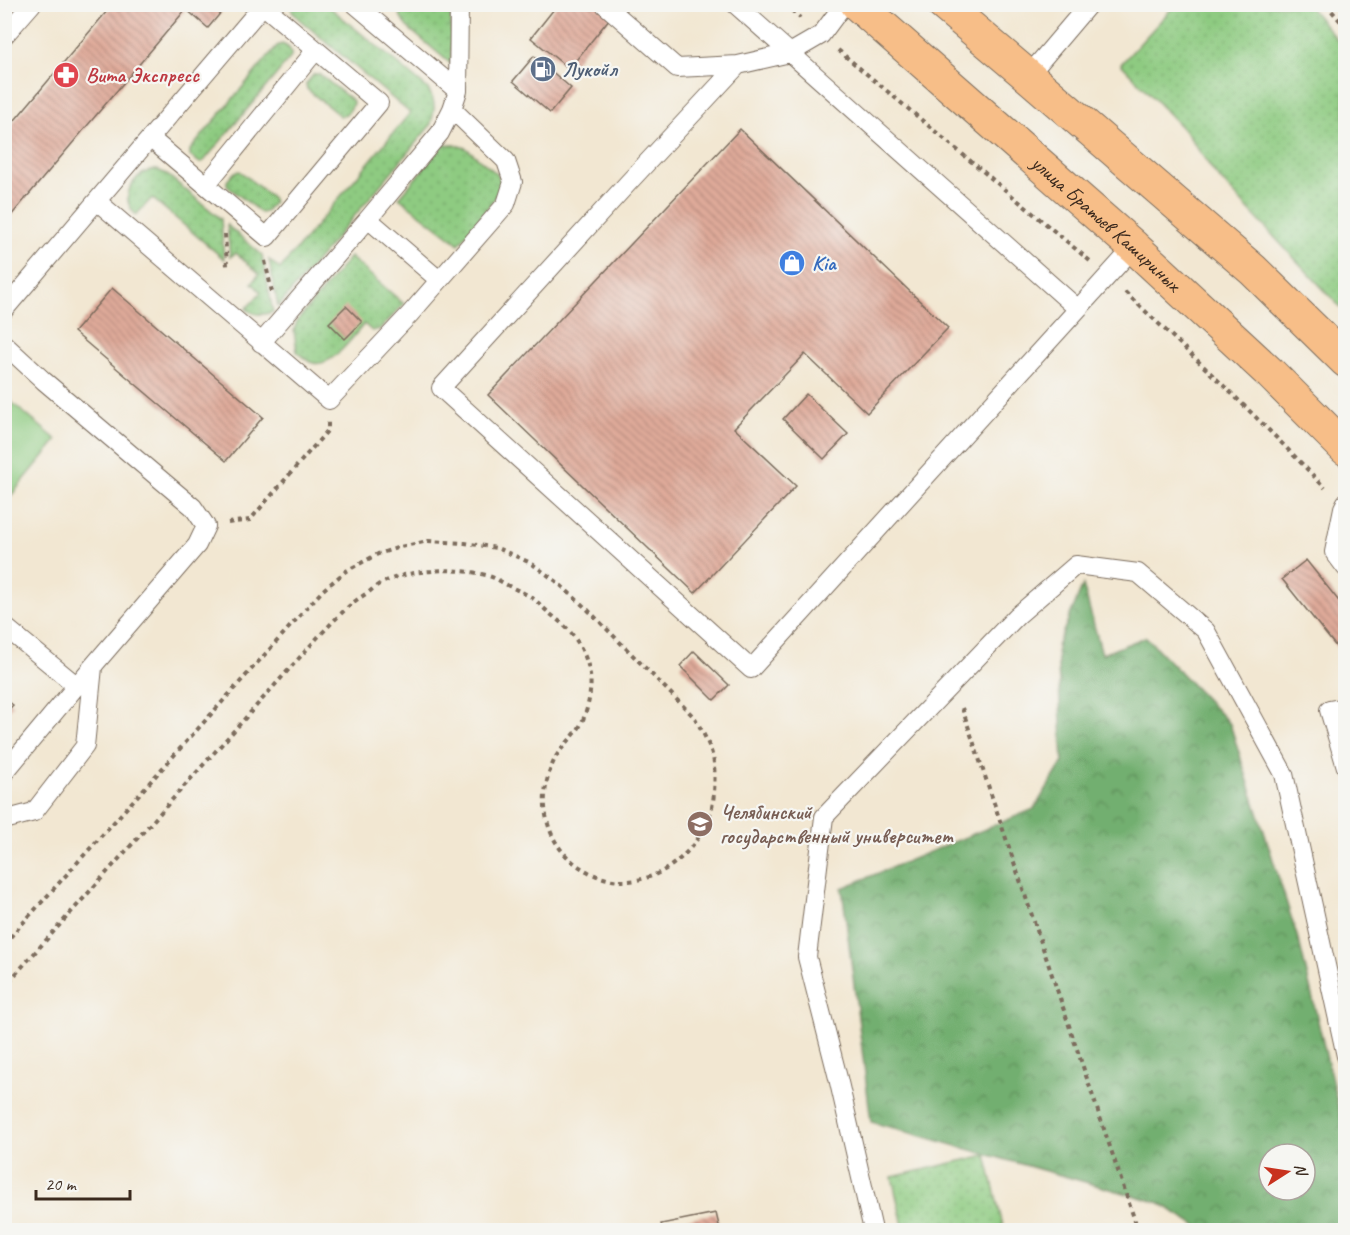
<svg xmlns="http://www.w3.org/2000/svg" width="1350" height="1235" font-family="Caveat,sans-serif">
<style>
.green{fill:url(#green-dots);stroke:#647a50;stroke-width:1.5}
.forest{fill:url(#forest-crowns);stroke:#566c46;stroke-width:1.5;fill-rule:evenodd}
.pitch{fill:#8ecb81;stroke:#647a50;stroke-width:1.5}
.building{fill:url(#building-back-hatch)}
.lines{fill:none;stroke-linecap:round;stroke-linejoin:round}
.lane-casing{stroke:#7b6c5d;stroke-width:20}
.primary-casing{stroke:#7b6c5d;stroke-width:35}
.path{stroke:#7b6c5d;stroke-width:4;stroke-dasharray:4.5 4.5;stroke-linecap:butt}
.lane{stroke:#fff;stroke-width:18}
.primary{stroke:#f7be88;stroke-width:33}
.labels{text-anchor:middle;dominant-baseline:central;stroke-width:4.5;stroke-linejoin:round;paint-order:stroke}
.service-label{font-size:21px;font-weight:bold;fill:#4e5e75;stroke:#f6f6f2;text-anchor:start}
.health-label{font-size:21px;font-weight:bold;fill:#be3a42;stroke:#f6f6f2;text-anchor:start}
.street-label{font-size:21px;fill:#3b2a1e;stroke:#f6f6f2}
.shop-label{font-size:21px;font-weight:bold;fill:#366cbe;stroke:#f6f6f2;text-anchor:start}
.education-label{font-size:21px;font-weight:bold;fill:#785e54;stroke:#f6f6f2;text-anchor:start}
</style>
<defs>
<pattern id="green-dots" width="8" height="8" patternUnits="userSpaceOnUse" patternTransform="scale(1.5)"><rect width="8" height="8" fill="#8ecb81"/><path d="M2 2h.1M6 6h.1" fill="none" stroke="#7bae6f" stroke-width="1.8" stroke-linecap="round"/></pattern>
<pattern id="forest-crowns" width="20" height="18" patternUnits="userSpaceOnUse" patternTransform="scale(1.5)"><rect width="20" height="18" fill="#72af6f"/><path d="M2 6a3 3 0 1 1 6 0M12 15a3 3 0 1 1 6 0" fill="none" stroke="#5f8f5b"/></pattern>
<pattern id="building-back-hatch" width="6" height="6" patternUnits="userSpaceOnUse" patternTransform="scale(1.5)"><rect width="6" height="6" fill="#dfaa9a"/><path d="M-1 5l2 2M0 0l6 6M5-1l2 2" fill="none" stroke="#b68b7d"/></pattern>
</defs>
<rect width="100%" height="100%" fill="#f6f6f2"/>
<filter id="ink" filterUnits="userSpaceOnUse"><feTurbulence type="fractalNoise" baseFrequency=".0167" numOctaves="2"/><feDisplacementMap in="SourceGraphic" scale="12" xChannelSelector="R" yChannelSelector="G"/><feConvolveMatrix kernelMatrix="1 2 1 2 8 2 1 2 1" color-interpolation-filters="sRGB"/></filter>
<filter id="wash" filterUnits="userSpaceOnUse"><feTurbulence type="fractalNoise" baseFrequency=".008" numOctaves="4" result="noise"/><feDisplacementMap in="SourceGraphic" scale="24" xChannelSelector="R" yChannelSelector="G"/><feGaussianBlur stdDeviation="1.35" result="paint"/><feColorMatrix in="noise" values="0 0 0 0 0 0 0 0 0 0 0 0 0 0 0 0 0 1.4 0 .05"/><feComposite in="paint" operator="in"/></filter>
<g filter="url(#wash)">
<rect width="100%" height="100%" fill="#f2e7d2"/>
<path class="green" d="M289 5H327L427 88C437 102 435 110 430 126L278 307 269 260 280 269 410 113 299 19 293 12Z
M397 5H451V64L407 27 402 20Z
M1175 5H1308L1345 49V312L1216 175 1186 132 1121 64Z
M282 44C289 47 292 50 291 57L204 161 200 163 190 156V150L277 46Z
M314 74H319L353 101C353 108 347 115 340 116L307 89 306 84Z
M444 144 455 145 466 148 497 174 501 181 502 189 459 244 399 198Z
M151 170H158L166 174 221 219 224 259 152 198 136 215C119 198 131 177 151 170Z
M240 171 272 198 274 202 265 212 261 213 227 186V181L235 172Z
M227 225 262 255 273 312C262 315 256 316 246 309L261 292 252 283 259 274 236 253 230 257Z
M350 257 404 304 380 329 372 331 364 324C353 337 332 368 313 363 307 361 302 356 297 352L294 331 297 321Z
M986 1155 1004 1230H904L892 1177Z"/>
<path class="forest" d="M1083 585 1102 654 1146 637 1230 724 1300 945 1345 1135V1230H1203L1160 1203 871 1122 842 888 1034 809 1063 762 1057 646ZM1269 1154H1305V1190H1269Z"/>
<path class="pitch" d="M5 397 57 440 5 503 4 398Z"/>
<g id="blocks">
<path class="building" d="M113 4H228L208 28 186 9 4 224V133Z
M558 4H614L618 8 569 69 531 38Z
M534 56 571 88 550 113 513 81Z
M740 129 948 328 867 413 805 354 734 428 796 486 695 593 488 395Z
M112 288 263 417 226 461 74 332Z
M346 306 362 322 345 339 329 323Z
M806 394 848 434 824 459 783 419Z
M1306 560 1346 610V659L1282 579Z
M694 651 729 685 714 700 680 666Z
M4 698 13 705 4 714Z
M716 1213 720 1230H663L661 1224Z"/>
</g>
</g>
<g filter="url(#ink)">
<use href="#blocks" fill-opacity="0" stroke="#7b6c5d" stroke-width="1.5"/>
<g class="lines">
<defs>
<path id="lane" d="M355 4 458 91
M604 4 677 68 738 65 790 53 821 35 844 4
M735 4 1078 309 1134 247
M4 36 32 4
M738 65 628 183 441 388 751 669 1078 309
M1028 76 1089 4
M150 138 267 237 379 103 264 6
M206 185 316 50
M98 202 329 400 410 314 506 204 513 182 506 161 452 109
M368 219 439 280
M4 310 264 4
M261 343 368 219 440 133 452 109 458 91 459 4
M4 344 44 381 193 507 206 526 197 545 93 666 4 773
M1346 502 1343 508 1334 552 1346 568
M4 626 77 686
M1346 707 1329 710 1346 767
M4 820 34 812 85 746 93 667
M873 1230 838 1078 807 957 824 817 1017 616 1076 565 1138 573 1206 631 1284 774 1346 1056"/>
<g id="primary">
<path id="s1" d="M857 4 1134 247 1271 374 1346 449"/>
<path d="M943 4 1028 76 1253 270 1346 361"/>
</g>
</defs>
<use href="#lane" class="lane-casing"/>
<use href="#primary" class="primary-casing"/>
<path class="path" d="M785 4 800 18
M1326 4 1346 28
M838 50 1090 261
M225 234 227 266
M265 261 272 292
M1125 292C1193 356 1261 420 1325 488
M228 523 250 520 328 430V422
M962 708 1138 1230
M4 944 323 590 346 571 378 554 400 547 428 541 465 543 497 548 531 563 556 581 588 610 695 718C702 731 712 748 714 763 715 779 715 803 709 817 686 873 625 903 573 862 541 836 537 790 557 755 563 746 571 739 577 731 584 721 589 704 590 692 593 671 584 649 571 633 565 625 556 619 548 612 542 607 537 601 531 597 524 593 517 590 511 587 503 583 494 577 486 575 469 571 450 569 432 571 416 572 399 575 384 582 378 584 374 588 369 592 361 597 353 602 347 608 337 617 328 627 318 637L4 987"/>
<use href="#lane" class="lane"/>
<use href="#primary" class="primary"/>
</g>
</g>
<defs>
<symbol id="fuel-disc" viewBox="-11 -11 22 22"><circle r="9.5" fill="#5c6f8a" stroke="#f6f6f2"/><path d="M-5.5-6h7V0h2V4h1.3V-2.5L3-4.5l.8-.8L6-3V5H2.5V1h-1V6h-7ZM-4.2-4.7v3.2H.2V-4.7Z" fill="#fff"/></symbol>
<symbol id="pharmacy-disc" viewBox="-11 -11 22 22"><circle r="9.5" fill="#e0444e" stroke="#f6f6f2"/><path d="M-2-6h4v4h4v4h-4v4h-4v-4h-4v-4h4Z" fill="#fff"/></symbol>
<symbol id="shop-disc" viewBox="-11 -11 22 22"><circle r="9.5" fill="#3f7fe0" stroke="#f6f6f2"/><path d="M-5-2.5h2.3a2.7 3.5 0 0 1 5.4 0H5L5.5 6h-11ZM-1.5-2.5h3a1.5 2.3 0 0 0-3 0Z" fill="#fff"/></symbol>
<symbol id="university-disc" viewBox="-11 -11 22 22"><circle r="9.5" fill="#8d6e63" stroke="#f6f6f2"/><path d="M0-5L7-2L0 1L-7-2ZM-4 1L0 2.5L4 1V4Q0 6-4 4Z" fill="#fff"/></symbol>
</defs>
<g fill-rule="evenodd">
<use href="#fuel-disc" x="528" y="54" width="30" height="30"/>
<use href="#pharmacy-disc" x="51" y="60" width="30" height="30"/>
<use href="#shop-disc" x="777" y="248" width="30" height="30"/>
<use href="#university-disc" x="685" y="809" width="30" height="30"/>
</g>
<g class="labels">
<g class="service-label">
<text x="562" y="69">Лукойл</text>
</g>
<g class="health-label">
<text x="86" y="75">Вита Экспресс</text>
</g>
<g class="street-label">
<text stroke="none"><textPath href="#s1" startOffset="332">улица Братьев Кашириных</textPath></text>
</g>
<g class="shop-label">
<text x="812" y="263">Kia</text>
</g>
<g class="education-label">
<text x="720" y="812">Челябинский<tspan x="720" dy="24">государственный университет</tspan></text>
</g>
</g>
<rect width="1350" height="1235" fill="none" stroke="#f6f6f2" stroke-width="24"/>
<g transform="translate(1287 1172) rotate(78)"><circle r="28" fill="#f6f6f2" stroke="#aba49d" stroke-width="1.5"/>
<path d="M0-4.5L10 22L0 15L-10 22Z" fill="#c8321e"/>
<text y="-9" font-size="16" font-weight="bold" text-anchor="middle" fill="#3b2a1e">N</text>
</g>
<path d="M36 1190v9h94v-9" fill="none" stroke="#3b2a1e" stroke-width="3"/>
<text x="45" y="1190" font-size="18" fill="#3b2a1e" stroke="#f6f6f2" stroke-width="4.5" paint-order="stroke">20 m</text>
</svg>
